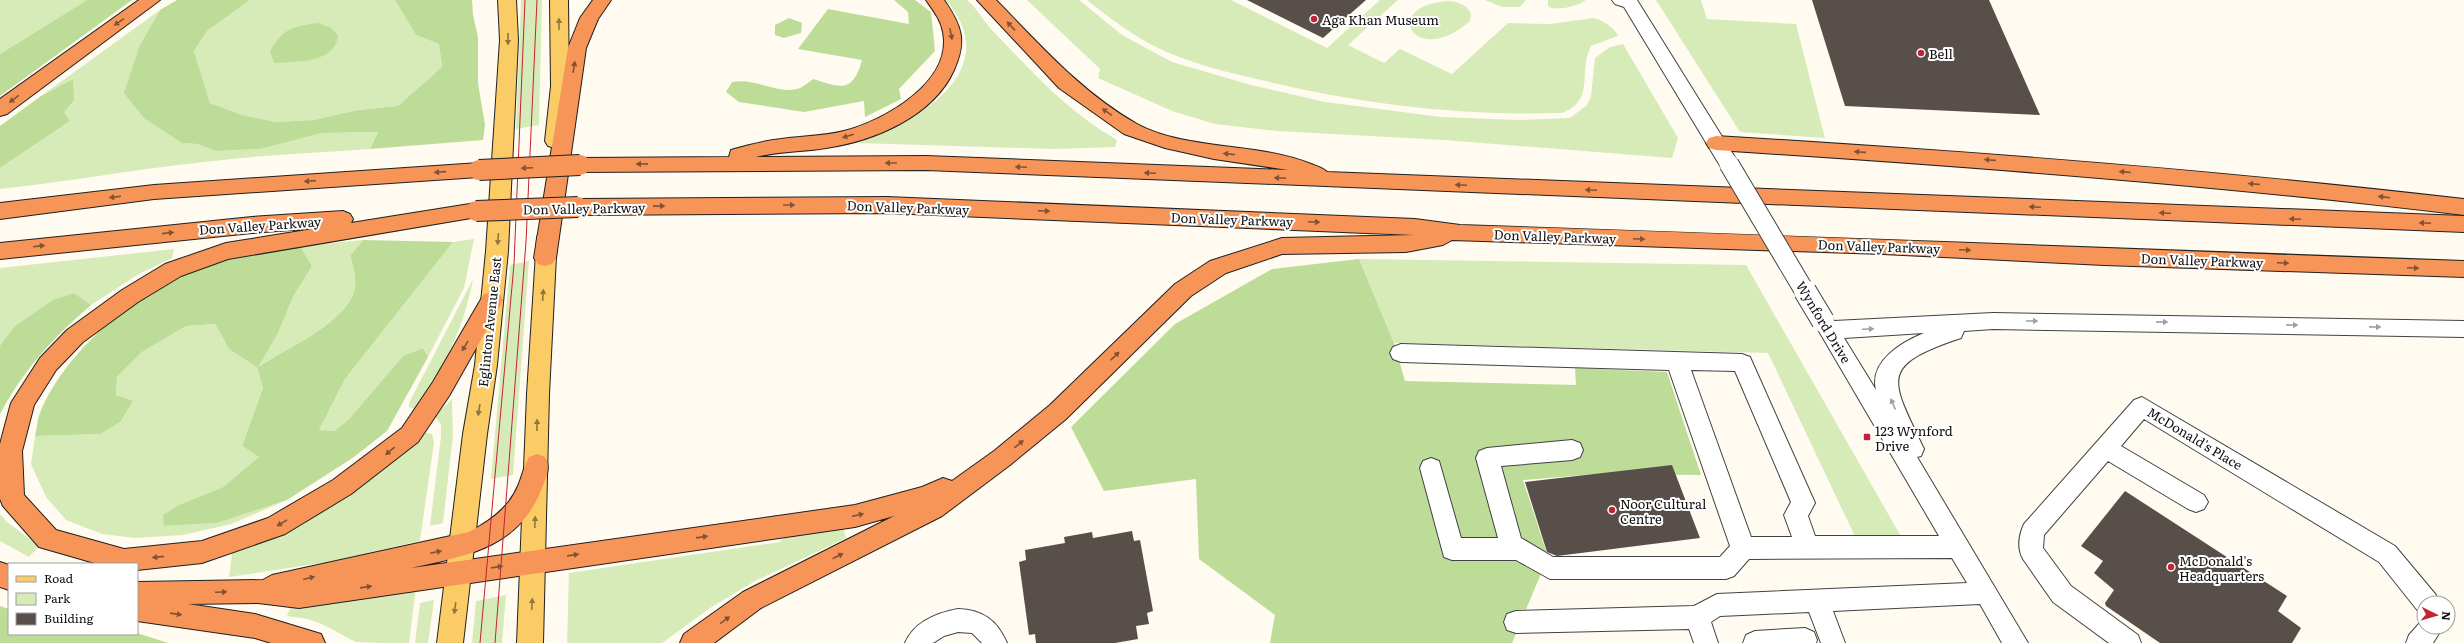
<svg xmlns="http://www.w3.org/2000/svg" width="2464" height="643" font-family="Literata,serif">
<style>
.green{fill:#d7ebb9}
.forest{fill:#bcdc98}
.building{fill:#584f4b}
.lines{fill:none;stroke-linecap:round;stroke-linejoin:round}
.minor-casing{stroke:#424242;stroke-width:2}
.major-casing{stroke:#202020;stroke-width:2}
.highway-casing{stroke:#202020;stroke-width:2}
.minor{fill:#fff;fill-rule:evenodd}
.major{fill:#fbcb65;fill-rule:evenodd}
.highway{fill:#f79457;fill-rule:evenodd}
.tram{stroke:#c32336;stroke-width:1}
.minor-bridge-far1-casing{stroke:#424242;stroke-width:21;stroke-linecap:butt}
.minor-bridge-casing{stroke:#424242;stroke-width:24;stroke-linecap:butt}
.highway-bridge-casing{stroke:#202020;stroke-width:22;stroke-linecap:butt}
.minor-bridge-far1{stroke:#fff;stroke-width:19}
.minor-bridge{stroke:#fff;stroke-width:22}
.highway-bridge{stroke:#f79457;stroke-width:20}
.oneway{fill:#835233}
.oneway2{fill:#91763e}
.oneway3{fill:#9f9f9f}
.poi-dot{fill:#c32336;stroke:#fff;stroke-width:1.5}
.labels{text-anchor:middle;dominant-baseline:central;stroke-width:4;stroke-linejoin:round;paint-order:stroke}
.poi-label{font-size:13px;fill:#0f0f0f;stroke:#fff;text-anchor:start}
.street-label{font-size:13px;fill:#0f0f0f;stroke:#fff}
</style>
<rect width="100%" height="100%" fill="#fffbf1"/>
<path class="green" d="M0 0H87L0 54Z
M250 0H395L416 35 439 44 442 67 398 106 358 110 314 120 276 122 242 115 210 103 194 51 207 31Z
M521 0H542L539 125 516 129Z
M946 0H967C978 9 983 21 993 31 1031 71 1068 112 1117 140L1115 147 1054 149 858 143C916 121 1007 72 946 0Z
M1027 0H1079L1122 35 1172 62 1251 85 1325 102 1441 117 1519 120 1570 118 1587 105 1591 97 1595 58 1610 47 1623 44 1678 138 1672 158 1444 140 1277 131 1215 124 1172 111 1098 78 1100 69Z
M1087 0H1231L1327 48 1380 0H1398L1348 45 1384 63 1400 49 1452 74 1508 23 1549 24 1594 18C1604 21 1614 27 1618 36L1591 46C1578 70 1596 102 1561 113 1459 116 1360 104 1261 80 1227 72 1192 64 1160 49 1133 36 1110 18 1087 0Z
M1485 0H1526L1520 7H1502Z
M1548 0H1586C1579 6 1555 12 1548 6Z
M1656 0H1701L1707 19 1796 24 1825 138 1740 132Z
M1447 1C1456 1 1467 4 1471 14L1470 21C1415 70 1379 6 1447 1Z
M160 10 140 45 182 143 197 144 216 151 260 149 322 133 378 132 370 149C315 153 259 155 204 162 136 169 68 182 0 189V168L70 121 64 112 73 79 41 96Z
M474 239 464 288 428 357 423 348 403 356 348 420 334 431 319 430 345 379 453 242Z
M363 240 350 256C354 267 358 285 353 295 337 327 287 349 257 367L263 388 242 446 259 457 223 487 179 505 164 526 217 523 287 500 231 524 183 535 135 538 102 534 66 520 46 497 31 464 35 436 100 434 116 395 117 377 142 352 186 326 215 324 229 349 278 333 293 297 312 266 300 246Z
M174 249 172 258 139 274 91 305 74 293 0 346V268Z
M1359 259 1746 265 1907 547H1860L1768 353 1394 343Z
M529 261 513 475 491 479 510 265Z
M473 279C464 329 444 367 414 409L409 407V403Z
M452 399 453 435 443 523 430 526 441 436V425L435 416Z
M420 431 432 434 434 442 420 541 328 562 229 577 232 553 275 536Z
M0 514 7 522 39 546 29 557 0 541Z
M843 527 846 538 755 581 710 608 662 643H567L569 573 780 542 785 536Z
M416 587 409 643C398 643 364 643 356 642 328 628 320 619 287 616L291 606Z
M506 595 502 643H472L476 601Z
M434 600 428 643H415L420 603Z"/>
<path class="forest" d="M87 0H132L0 96V54Z
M177 0H250L207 31 194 51 210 103 242 115 276 122 314 120 358 110 398 106 442 67 439 44 416 35 395 0H472L473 15 478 37V83L485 125 483 140 370 149 378 132 322 133 260 149 216 151 197 144 182 143 144 118 124 93 140 45 160 10Z
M894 0H915L931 12 935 51 899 89 901 99 865 117 864 101 804 112 739 102 726 92 732 82C756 78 777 94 797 89 802 88 809 82 813 79 841 88 853 93 862 60L798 49 828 9 909 24 908 12Z
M789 18 802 23 801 33 784 38 775 35V25Z
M319 23 331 28 338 35C336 64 296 61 274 63L270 51C283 28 294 26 319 23Z
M73 79 74 100 64 112 70 121 0 168V126L41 96Z
M363 240 453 242 345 379 319 430 334 431 348 420 403 356 423 348 428 357 387 431 354 457 287 500 217 523 164 526 163 515 179 505 223 487 259 457 242 446 263 388 257 367 229 349 215 324 186 326 142 352 117 377 116 395 133 401 120 422 100 434 35 436C37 429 37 420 40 413 67 347 144 285 212 264 241 254 270 250 300 246L312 266 293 297 278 333 258 367C286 349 339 326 353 295 358 284 354 267 350 256Z
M1359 259 1394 343 1405 381 1576 385 1575 368 1667 372 1701 475 1596 474 1523 480 1548 557 1512 643H1270L1275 615 1199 559 1196 479 1104 491 1071 427 1175 324 1272 269Z
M74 293 91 305C51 340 25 368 0 414V346L14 327 53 300Z
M0 606 9 609V634L137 633 168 643H0Z"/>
<path class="building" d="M1247 0H1366L1323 38Z
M1812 0H1989L2040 115 1845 106Z
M1672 465 1700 538 1557 556 1547 552 1525 482Z
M2125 491 2287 596 2278 611 2301 628 2292 643H2160L2106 606 2105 603 2114 590 2094 573 2103 561 2081 546Z
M1132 531 1134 541 1140 540 1153 611 1147 613 1149 624 1136 626 1138 639 1115 643H1036L1035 634 1029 635 1019 562 1026 560 1025 550 1065 543 1064 537 1092 532 1093 538Z"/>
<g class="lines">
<defs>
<path id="minor" d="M1612 0H1637L1736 159 1739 164 1736 169 1729 171 1722 169 1624 7 1615 4Z
M1823 313 1830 315 1834 321 1993 313 2464 321V337L1993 329 1964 331 1961 338C1877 366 1891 379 1924 449L1921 456 1917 457 2028 643H2002L1980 604 1833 611 1845 643H1821L1809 612 1720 616 1711 622 1718 643H1694L1689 629 1516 633 1507 630 1504 622 1507 614 1516 611 1694 606 1717 594 1967 583 1952 558 1749 559 1734 576 1726 579H1550L1516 560H1452L1444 557 1420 468 1423 461 1431 458 1439 461 1461 538H1498L1476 458 1479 451 1487 448 1572 440 1580 443 1583 450 1580 457 1572 460 1501 466 1521 538 1553 557H1720L1730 546 1669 370 1401 362 1393 359 1390 353 1393 347 1401 344 1742 354 1750 357 1815 503 1808 516 1815 536H1939L1813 321 1816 315ZM1924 333C1902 342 1869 361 1876 390L1844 338ZM1691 370 1735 371 1791 502 1784 515 1792 537H1751Z
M2142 397 2395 546 2436 595 2439 603H2424V613L2418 611 2379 562 2144 419 2121 446 2204 495 2208 502 2204 509 2196 512 2188 509 2108 461 2044 535 2043 548 2071 586 2138 635 2141 643H2109L2053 602 2023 559C2017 548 2019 535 2024 524L2134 400Z
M958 609C983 610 997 620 1007 643H982L972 633 958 632 944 636 933 643H905C914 622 936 613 958 609Z
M2424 618V627H2443L2433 643H2406L2409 635Z
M1805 628 1814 632 1817 640 1816 643H1743L1746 635 1755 631Z"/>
<path id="major" d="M498 0H516L518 40 508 251 497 365 487 434 463 643H437L463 434 475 365 486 251 500 40Z
M550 0H568L569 86 565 141 562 146 555 148 548 146 545 141 551 86Z
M547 229 554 231 557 237 549 394 543 643H517L527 394 537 237 540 231Z"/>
<path id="highway" d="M139 0H160L7 114 0 116V99Z
M593 0H611L598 19 586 48 556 258 552 264 545 266 538 264 534 258 568 48 580 18Z
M926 0H944C962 26 967 41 954 70 933 117 873 141 826 148 803 152 779 151 756 157L926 156 1288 170 1214 159 1165 148 1124 134 1059 88 977 0H996C1040 45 1082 93 1137 124 1187 151 1258 142 1311 164 1316 166 1323 168 1327 172L2464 216V232L926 170 580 172 573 170 570 165 573 160 580 158 729 157 731 150C748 145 764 141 781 139 802 136 824 136 844 131 884 121 953 82 943 32 941 20 933 10 926 0Z
M1716 136C1966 151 2215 170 2464 199V215C2215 185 1966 166 1716 150L1709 148 1706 143 1709 138Z
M479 163 486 165 489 170 486 175 479 177 154 199 0 219V203L154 185Z
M887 197 1415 219 1460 225C1795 235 2129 250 2464 261V277L2104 265 1883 254 1452 240 1443 245 1406 252 1282 254 1226 273 1191 296 1066 419 1010 465 942 516 761 608 714 643H680L684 634 743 592 894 516 855 527 299 608 258 603 188 604 255 614 321 634 325 643H271L255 638 137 621V582L263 580 272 575 469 532C489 522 509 508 518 486 522 477 524 466 529 457L537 454 545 457C551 467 546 478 542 488 519 548 466 556 411 568L855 505 922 487 943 478 952 481 994 451 1050 405 1175 284 1210 261 1282 238 1414 235 887 213 578 215 571 212 568 207 571 202 578 199Z
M476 203 483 206 486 211 483 216 228 259 181 276 138 302 83 342 56 370 34 405 22 451 24 495 56 530 124 549 202 541 268 518 333 480 402 428 433 382 484 294 492 292 500 294 503 300 500 306 449 396 418 442 351 494 285 534 202 563 137 570V564H98L39 547 3 506 0 499V444L11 403 40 358 67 330 122 290 165 264 226 243 319 228 252 233 0 259V243L252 217 343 211 350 214 353 219 351 223Z
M0 562 9 565V590L0 587Z"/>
</defs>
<use href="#minor" class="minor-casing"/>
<use href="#major" class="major-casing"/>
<use href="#highway" class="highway-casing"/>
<use href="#minor" class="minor"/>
<use href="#major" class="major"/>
<use href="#highway" class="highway"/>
<path class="tram" d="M480 643 514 264 525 0
M495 643 526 242 537 0"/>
<defs>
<path id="minor-bridge-far1" d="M1729 164 1805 292"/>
<path id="minor-bridge" d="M1805 291 1823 321"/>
<path id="highway-bridge" d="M479 170 580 165
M476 211 578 207"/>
</defs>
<use href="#minor-bridge-far1" class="minor-bridge-far1-casing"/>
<use href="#minor-bridge" class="minor-bridge-casing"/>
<use href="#highway-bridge" class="highway-bridge-casing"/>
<use href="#minor-bridge-far1" class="minor-bridge-far1"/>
<use href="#minor-bridge" class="minor-bridge"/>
<use href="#highway-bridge" class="highway-bridge"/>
</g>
<defs><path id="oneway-solid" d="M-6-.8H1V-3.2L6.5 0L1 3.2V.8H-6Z"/></defs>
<g class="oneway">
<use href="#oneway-solid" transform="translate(119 22) rotate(145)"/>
<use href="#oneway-solid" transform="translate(1011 26) rotate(-133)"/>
<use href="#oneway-solid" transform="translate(951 34) rotate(79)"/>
<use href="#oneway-solid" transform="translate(574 67) rotate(-81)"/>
<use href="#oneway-solid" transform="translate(14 99) rotate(144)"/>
<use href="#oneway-solid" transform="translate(1107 112) rotate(-145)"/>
<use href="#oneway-solid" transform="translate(848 136) rotate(164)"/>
<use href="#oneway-solid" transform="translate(1860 152) rotate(-176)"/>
<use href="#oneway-solid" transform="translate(1229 154) rotate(-173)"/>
<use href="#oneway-solid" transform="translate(1990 160) rotate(-176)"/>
<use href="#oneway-solid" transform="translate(891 163) rotate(-180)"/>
<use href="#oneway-solid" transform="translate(642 164) rotate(179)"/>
<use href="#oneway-solid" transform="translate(1021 167) rotate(-178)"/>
<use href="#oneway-solid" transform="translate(527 168) rotate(178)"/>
<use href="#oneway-solid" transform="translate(440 172) rotate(176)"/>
<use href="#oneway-solid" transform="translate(2125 172) rotate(-175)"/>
<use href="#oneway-solid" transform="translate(1150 173) rotate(-178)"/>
<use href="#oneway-solid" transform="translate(1280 178) rotate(-178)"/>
<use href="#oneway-solid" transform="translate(310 181) rotate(176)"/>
<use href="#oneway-solid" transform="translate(2254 184) rotate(-175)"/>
<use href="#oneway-solid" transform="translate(1461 185) rotate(-178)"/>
<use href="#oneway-solid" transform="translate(1591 190) rotate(-178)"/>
<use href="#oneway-solid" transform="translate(115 197) rotate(173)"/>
<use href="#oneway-solid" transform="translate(2384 197) rotate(-173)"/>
<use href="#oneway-solid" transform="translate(789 205)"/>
<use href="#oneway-solid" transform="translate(659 206) rotate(-1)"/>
<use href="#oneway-solid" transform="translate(2035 207) rotate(-177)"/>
<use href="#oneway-solid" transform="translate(1044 211) rotate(2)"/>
<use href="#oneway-solid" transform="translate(2165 213) rotate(-177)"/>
<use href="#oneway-solid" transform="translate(2295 219) rotate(-177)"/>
<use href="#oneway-solid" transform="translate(1314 222) rotate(2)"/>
<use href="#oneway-solid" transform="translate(2425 223) rotate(-178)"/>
<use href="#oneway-solid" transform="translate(168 233) rotate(-6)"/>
<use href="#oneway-solid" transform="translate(1639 239) rotate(2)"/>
<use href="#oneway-solid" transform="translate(39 246) rotate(-7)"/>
<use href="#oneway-solid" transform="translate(1965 250) rotate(3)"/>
<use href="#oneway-solid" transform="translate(2283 263) rotate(2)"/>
<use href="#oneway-solid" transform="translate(2413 268) rotate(2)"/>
<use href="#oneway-solid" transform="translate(465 346) rotate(121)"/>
<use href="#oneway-solid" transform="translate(1115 356) rotate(-44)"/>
<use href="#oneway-solid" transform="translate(1019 444) rotate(-40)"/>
<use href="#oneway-solid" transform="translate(390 451) rotate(140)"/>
<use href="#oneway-solid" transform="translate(858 515) rotate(-13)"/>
<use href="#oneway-solid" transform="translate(282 523) rotate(149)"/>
<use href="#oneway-solid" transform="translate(702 537) rotate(-8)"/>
<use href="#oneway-solid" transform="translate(436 552) rotate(-12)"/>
<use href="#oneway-solid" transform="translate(573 555) rotate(-8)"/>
<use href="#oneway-solid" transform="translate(838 556) rotate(-27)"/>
<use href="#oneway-solid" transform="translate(158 557) rotate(174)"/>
<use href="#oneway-solid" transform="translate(497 567) rotate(-8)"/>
<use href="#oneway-solid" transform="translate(309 578) rotate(-14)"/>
<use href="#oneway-solid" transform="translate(366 587) rotate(-8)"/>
<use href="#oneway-solid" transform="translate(221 592) rotate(-2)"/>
<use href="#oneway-solid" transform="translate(176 614) rotate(8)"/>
<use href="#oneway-solid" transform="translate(725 620) rotate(-36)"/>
</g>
<g class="oneway2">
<use href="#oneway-solid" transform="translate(559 24) rotate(-90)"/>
<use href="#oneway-solid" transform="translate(508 39) rotate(89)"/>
<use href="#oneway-solid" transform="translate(498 239) rotate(94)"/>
<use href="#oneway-solid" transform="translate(543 295) rotate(-86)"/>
<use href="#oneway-solid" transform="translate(479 410) rotate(99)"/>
<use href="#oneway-solid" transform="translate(537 425) rotate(-89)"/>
<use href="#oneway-solid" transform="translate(535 522) rotate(-88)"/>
<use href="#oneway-solid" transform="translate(532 604) rotate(-87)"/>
<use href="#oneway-solid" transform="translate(455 608) rotate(98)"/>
</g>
<g class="oneway3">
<use href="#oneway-solid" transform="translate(2032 321)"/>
<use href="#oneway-solid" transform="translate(2162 322) rotate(1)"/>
<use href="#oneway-solid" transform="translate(2292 325) rotate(1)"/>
<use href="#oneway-solid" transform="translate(2375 327) rotate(1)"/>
<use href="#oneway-solid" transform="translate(1868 329) rotate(-3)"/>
<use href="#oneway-solid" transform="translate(1893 404) rotate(-113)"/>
</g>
<g class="poi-dot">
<circle cx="1314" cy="19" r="4"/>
<circle cx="1921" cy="53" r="4"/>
<rect x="1863" y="433" width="8" height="8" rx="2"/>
<circle cx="1612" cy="510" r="4"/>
<circle cx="2171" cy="567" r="4"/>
</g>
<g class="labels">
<g class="poi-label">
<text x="1322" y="19">Aga Khan Museum</text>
<text x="1929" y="53">Bell</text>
<text x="1875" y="430">123 Wynford<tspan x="1875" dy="15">Drive</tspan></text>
<text x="1620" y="503">Noor Cultural<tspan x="1620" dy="15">Centre</tspan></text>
<text x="2179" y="560">McDonald's<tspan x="2179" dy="15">Headquarters</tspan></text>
</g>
<g class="street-label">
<text transform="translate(908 207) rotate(2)">Don Valley Parkway</text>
<text transform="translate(584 208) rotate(-1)">Don Valley Parkway</text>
<text transform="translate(1232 219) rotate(2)">Don Valley Parkway</text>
<text transform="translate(260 225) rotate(-4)">Don Valley Parkway</text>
<text transform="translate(1555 236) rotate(2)">Don Valley Parkway</text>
<text transform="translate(1879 246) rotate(2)">Don Valley Parkway</text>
<text transform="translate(2202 260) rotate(2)">Don Valley Parkway</text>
<text transform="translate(489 322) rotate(-84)">Eglinton Avenue East</text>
<text transform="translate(1824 322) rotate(59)">Wynford Drive</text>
<text transform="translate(2195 438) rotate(31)">McDonald's Place</text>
</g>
</g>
<rect x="8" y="563" width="130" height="72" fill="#ffffff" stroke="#9f9f9f"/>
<rect x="16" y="576" width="20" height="6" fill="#fbcb65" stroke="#9f9f9f"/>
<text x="44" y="583" font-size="12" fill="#0f0f0f">Road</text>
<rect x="16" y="593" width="20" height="12" fill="#d7ebb9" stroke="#9f9f9f"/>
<text x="44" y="603" font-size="12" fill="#0f0f0f">Park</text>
<rect x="16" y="613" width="20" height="12" fill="#584f4b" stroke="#9f9f9f"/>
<text x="44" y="623" font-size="12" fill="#0f0f0f">Building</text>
<g transform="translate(2436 615) rotate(95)"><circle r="19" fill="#ffffff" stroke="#9f9f9f"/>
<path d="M0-3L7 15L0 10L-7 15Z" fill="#c32336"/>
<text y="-6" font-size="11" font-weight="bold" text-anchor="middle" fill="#0f0f0f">N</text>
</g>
</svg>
